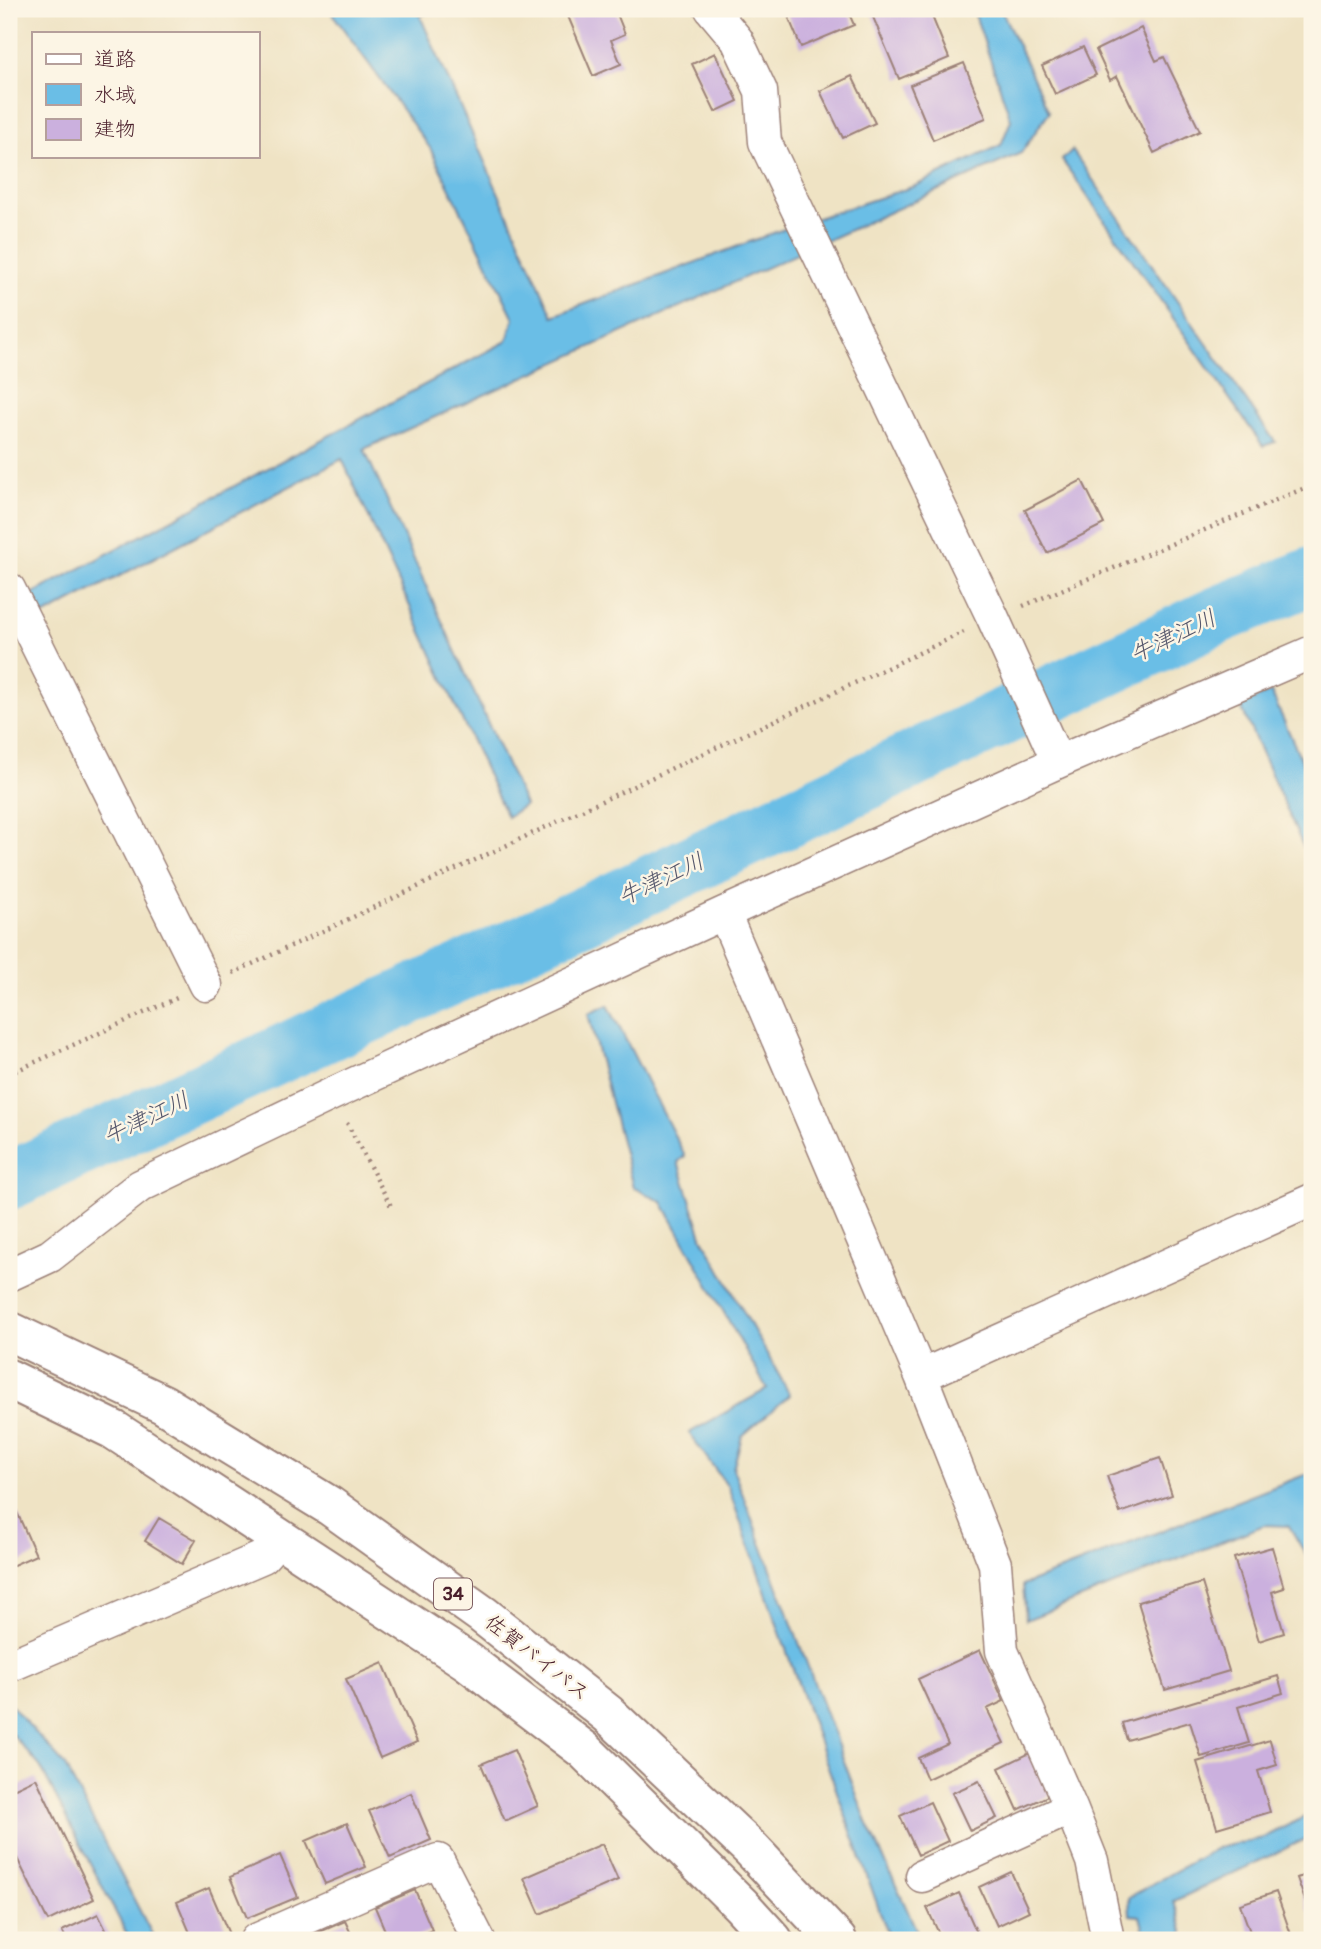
<svg xmlns="http://www.w3.org/2000/svg" width="1321" height="1949" font-family="Pangolin,'Klee One',sans-serif">
<style>
.water{fill:#6abee6;stroke:#5a6e88;stroke-width:2}
.lines{fill:none;stroke-linecap:round;stroke-linejoin:round}
.river{stroke:#6abee6;stroke-width:58}
.building{fill:#cbb0de}
.street-casing{stroke:#9c8178;stroke-width:35}
.highway-casing{stroke:#9c8178;stroke-width:42}
.path{stroke:#9c8178;stroke-width:4.5;stroke-dasharray:2 5;stroke-linecap:butt}
.street{stroke:#fff;stroke-width:32}
.highway{stroke:#fff;stroke-width:38}
.labels{text-anchor:middle;dominant-baseline:central;stroke-width:5;stroke-linejoin:round;paint-order:stroke}
.shield{fill:#fcf5e5;stroke:#7f5f63;stroke-width:2}
.shield-label{font-size:19px;font-weight:bold;fill:#4a1f2b}
.street-label{font-size:21px;fill:#4a1f2b;stroke:#fcf5e5}
.water-label{font-size:23px;font-style:italic;fill:#55576c;stroke:#fcf5e5}
</style>
<rect width="100%" height="100%" fill="#fcf5e5"/>
<filter id="ink" filterUnits="userSpaceOnUse"><feTurbulence type="fractalNoise" baseFrequency=".0143" numOctaves="2"/><feDisplacementMap in="SourceGraphic" scale="14" xChannelSelector="R" yChannelSelector="G"/><feConvolveMatrix kernelMatrix="1 2 1 2 8 2 1 2 1" color-interpolation-filters="sRGB"/></filter>
<filter id="wash" filterUnits="userSpaceOnUse"><feTurbulence type="fractalNoise" baseFrequency=".00686" numOctaves="4" result="noise"/><feDisplacementMap in="SourceGraphic" scale="28" xChannelSelector="R" yChannelSelector="G"/><feGaussianBlur stdDeviation="1.57" result="paint"/><feColorMatrix in="noise" values="0 0 0 0 0 0 0 0 0 0 0 0 0 0 0 0 0 1.4 0 .05"/><feComposite in="paint" operator="in"/></filter>
<g filter="url(#wash)">
<rect width="100%" height="100%" fill="#efe3c4"/>
<path class="water" d="M329 9H434L420 16 553 316 784 229 915 186 1001 145 1011 120 973 9H1001L1049 112 1021 153 364 449 525 805 507 817 342 459 9 634V606L507 341 514 318 430 148Z
M1072 150 1275 442 1263 446 1062 160Z
M1271 692 1312 784V866L1240 705Z
M608 1005 685 1156 678 1162 703 1239 790 1395 742 1436 733 1469 867 1822 921 1940H890L728 1487 689 1433 767 1389 662 1202 633 1187 588 1014Z
M1312 1472V1565L1289 1526 1264 1525 1026 1620 1023 1585Z
M9 1703 64 1764 155 1940H130L40 1766 9 1731Z
M1312 1813V1836L1174 1901 1186 1940H1146L1140 1916 1130 1915 1129 1897 1217 1848 1263 1838Z
M1072 1926 1089 1931 1093 1940H1043Z"/>
<g class="lines">
<path class="river" d="M9 1181 283 1053 566 924 1218 615 1312 576"/>
</g>
<g id="blocks">
<path class="building" d="M565 9H615L625 34 611 40 621 64 593 76Z
M785 9H847L854 25 801 47Z
M872 9H929L949 58 899 79 870 10Z
M1141 28 1156 61 1164 57 1200 131 1154 153 1117 76 1110 80 1096 50Z
M1083 47 1096 75 1055 94 1042 66Z
M715 53 738 101 715 112 692 64Z
M964 63 986 118 933 140 910 85Z
M852 76 875 123 843 138 820 91Z
M1082 480 1104 524 1047 553 1025 510Z
M1160 1458 1172 1495 1120 1513 1107 1476Z
M16 1510 36 1555 9 1567V1513Z
M159 1518 196 1540 182 1564 145 1541Z
M1272 1547 1284 1588 1272 1592 1284 1633 1259 1641 1234 1558Z
M1202 1583 1229 1671 1165 1690 1138 1602Z
M980 1650 1004 1701 987 1709 1004 1743 927 1779 918 1758 948 1744 918 1679Z
M383 1663 417 1742 380 1758 346 1679Z
M1278 1676 1283 1693 1238 1707 1249 1743 1201 1757 1190 1722 1127 1740 1122 1723Z
M1270 1740 1277 1765 1258 1771 1270 1812 1217 1828 1197 1762Z
M514 1750 538 1806 505 1821 481 1764Z
M1030 1753 1050 1795 1018 1810 999 1768Z
M36 1778 94 1899 48 1921 12 1848 9 1850V1791Z
M979 1781 997 1818 970 1831 952 1793Z
M411 1793 431 1840 390 1858 369 1811Z
M930 1802 948 1841 918 1855 900 1816Z
M347 1823 366 1867 325 1884 306 1841Z
M602 1844 618 1880 540 1914 524 1878Z
M280 1855 298 1897 247 1918 230 1877Z
M1011 1872 1029 1911 997 1926 979 1887Z
M1312 1873V1920L1297 1878Z
M209 1888 229 1934 214 1940H193L177 1902Z
M415 1890 432 1930 409 1940H389L375 1907Z
M1276 1892 1293 1940H1253L1240 1904Z
M959 1893 978 1935 967 1940H942L927 1908Z
M98 1914 111 1940H67L62 1931Z
M345 1921 354 1940H301Z
M458 1934 461 1940H444Z"/>
</g>
</g>
<g filter="url(#ink)">
<use href="#blocks" fill-opacity="0" stroke="#9c8178" stroke-width="2"/>
<g class="lines">
<defs>
<path id="street" d="M711 9 737 40 761 91 765 142 993 618 1058 762
M9 589 206 985
M724 913 921 1376 995 1564 1002 1651 1071 1808 1092 1861 1108 1940
M9 1275 50 1256 140 1186 332 1094 724 913 1058 762 1312 652
M921 1376 1312 1200
M9 1666 263 1557 280 1538
M922 1876 1071 1808
M256 1940 438 1860 479 1940"/>
<path id="highway" d="M9 1331 163 1404 330 1506 483 1615 608 1714 751 1849 837 1940
M9 1379 114 1430 467 1661 584 1750 741 1905 773 1940"/>
</defs>
<use href="#street" class="street-casing"/>
<use href="#highway" class="highway-casing"/>
<path class="path" d="M1023 606 1312 485
M233 973 964 632
M9 1074 177 998
M347 1123 392 1208"/>
<use href="#street" class="street"/>
<use href="#highway" class="highway"/>
</g>
</g>
<g class="labels">
<rect class="shield" x="434" y="1578.5" width="38" height="31" rx="5"/>
<g class="shield-label">
<text x="453" y="1594">34</text>
</g>
<g class="street-label">
<text transform="translate(537 1658) rotate(38)">佐賀バイパス</text>
</g>
<g class="water-label">
<text transform="translate(1173 636) rotate(-25)">牛津江川</text>
<text transform="translate(661 879) rotate(-25)">牛津江川</text>
<text transform="translate(146 1118) rotate(-25)">牛津江川</text>
</g>
</g>
<rect width="1321" height="1949" fill="none" stroke="#fcf5e5" stroke-width="35"/>
<rect x="32" y="32" width="228" height="126" fill="#fcf5e5" stroke="#b59f9b" stroke-width="2"/>
<rect x="46" y="54" width="35" height="10" fill="#ffffff" stroke="#b59f9b" stroke-width="2"/>
<text x="94" y="66" font-size="21" fill="#4a1f2b">道路</text>
<rect x="46" y="84" width="35" height="21" fill="#6abee6" stroke="#b59f9b" stroke-width="2"/>
<text x="94" y="102" font-size="21" fill="#4a1f2b">水域</text>
<rect x="46" y="119" width="35" height="21" fill="#cbb0de" stroke="#b59f9b" stroke-width="2"/>
<text x="94" y="136" font-size="21" fill="#4a1f2b">建物</text>
</svg>
